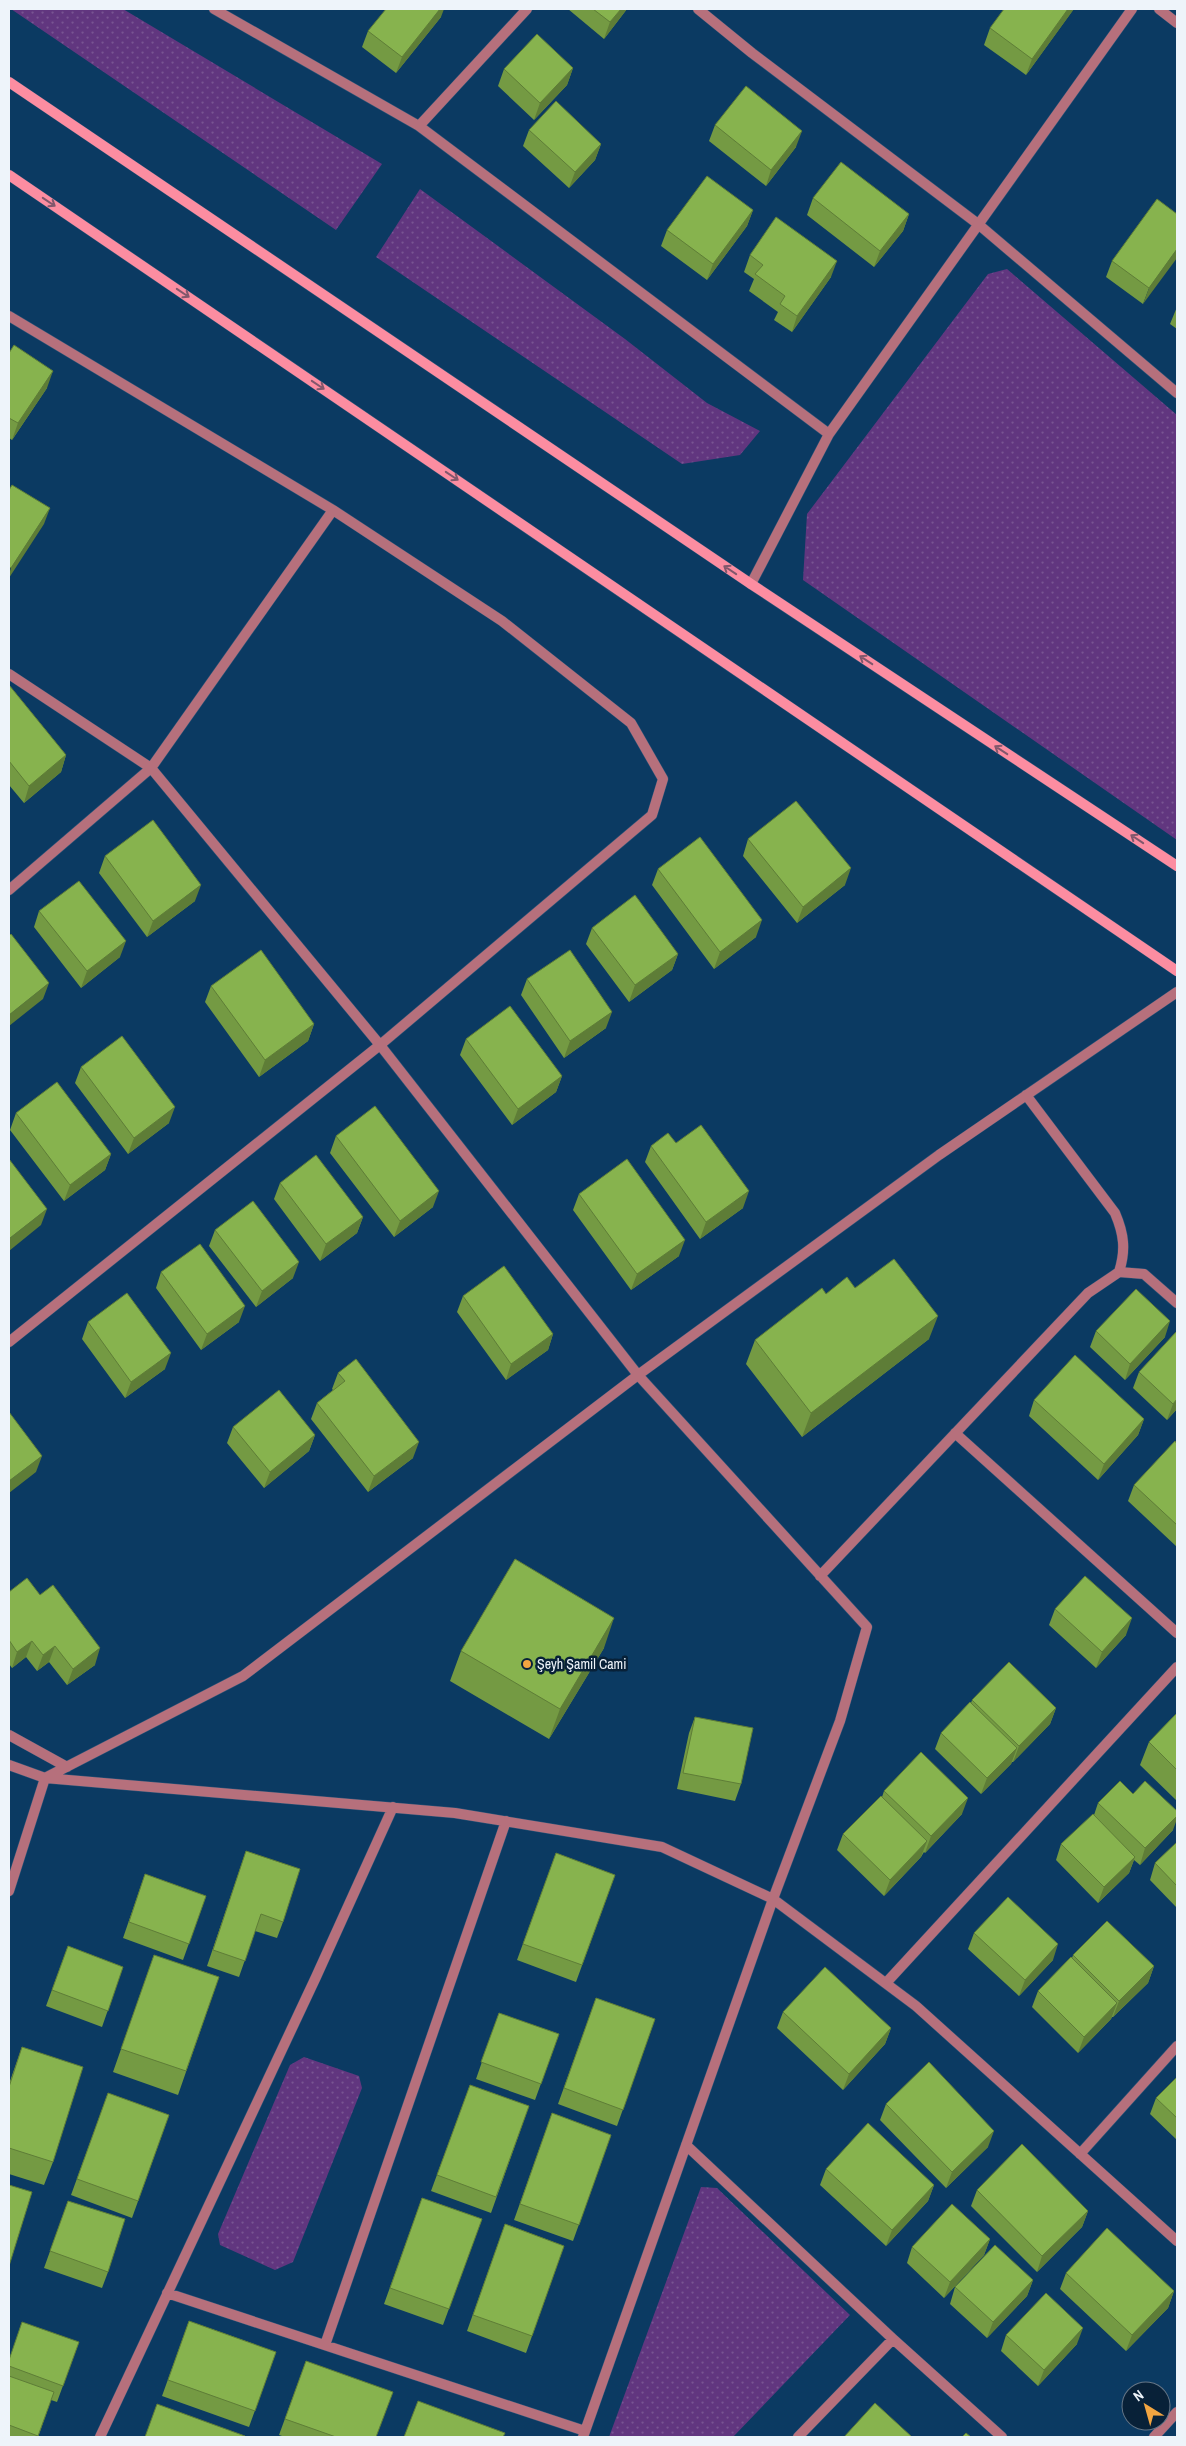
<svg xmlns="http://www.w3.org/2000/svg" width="1186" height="2446" font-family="'Archivo Narrow',sans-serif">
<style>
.grass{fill:url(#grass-dots)}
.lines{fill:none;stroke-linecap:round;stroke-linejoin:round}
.street-casing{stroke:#2b5477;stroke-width:11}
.secondary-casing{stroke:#2b5477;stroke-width:11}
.street{stroke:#b6707c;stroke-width:10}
.secondary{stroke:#fc8da1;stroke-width:10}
.wall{fill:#749a43}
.shaded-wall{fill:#5e7d37}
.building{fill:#87b34e;stroke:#5e7d37}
.oneway{stroke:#82576c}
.poi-dot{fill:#f2a541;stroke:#082138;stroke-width:2}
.labels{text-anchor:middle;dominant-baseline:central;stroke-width:5;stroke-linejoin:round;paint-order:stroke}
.poi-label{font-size:14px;fill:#eef4fa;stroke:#082138;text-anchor:start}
</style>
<defs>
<pattern id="grass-dots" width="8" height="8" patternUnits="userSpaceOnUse" patternTransform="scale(1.25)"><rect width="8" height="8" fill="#61367f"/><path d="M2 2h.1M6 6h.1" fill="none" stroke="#785492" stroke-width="1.8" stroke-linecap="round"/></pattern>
</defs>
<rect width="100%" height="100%" fill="#0b3a62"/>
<path class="grass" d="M11 9H123L382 164 336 230Z
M420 189 625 339 707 403 760 431 740 455 682 464 376 257Z
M1007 269 1177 415V840L803 580 807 514 988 274Z
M304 2057 359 2076 362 2088 293 2262 275 2270 220 2245 218 2234 290 2065Z
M701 2187 717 2188 850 2315 733 2437H609Z"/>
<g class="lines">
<defs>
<path id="street" d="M214 9 419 126 829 434
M698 9 752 53 978 224 1177 393
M1159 9 1177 23
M419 126 527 9
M9 316 333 510 502 621 631 723 663 779 652 815 380 1045 9 1342
M751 584 829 434 1132 9
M9 674 151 768 380 1045 638 1375 867 1627 840 1721 773 1899 583 2437
M9 890 151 768 333 510
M1026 1095 1115 1213C1124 1234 1126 1250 1119 1272
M955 1433 1177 1633
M820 1576 1088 1293 1119 1272 1144 1274 1177 1303
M9 1735 67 1767
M9 1765 45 1778 455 1813 662 1847 773 1899 916 2006 1177 2241
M9 1891 45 1778 243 1676 638 1375 939 1155 1177 992
M886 1983 1177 1667
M686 2145 893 2339 1002 2437
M1080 2154 1177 2046
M167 2293 585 2431
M325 2345 506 1821
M100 2437 316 1977 393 1807
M798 2437 893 2339
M1154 2437 1177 2412"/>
<path id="secondary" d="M9 82 751 584 1177 866
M9 175 1177 971"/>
</defs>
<use href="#street" class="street-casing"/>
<use href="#secondary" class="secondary-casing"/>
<use href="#street" class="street"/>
<use href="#secondary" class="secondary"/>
</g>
<path class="wall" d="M568 9H627L604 39Z
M1073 10 1026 75 984 45 990 28Z
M441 17 396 73 362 47 368 31Z
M573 68 567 85 534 120 498 86 504 69Z
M715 125 796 147 766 186 709 141Z
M529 130 601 144 595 160 569 188 523 146Z
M813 198 909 214 903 231 874 267 807 215Z
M753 210 747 226 707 280 661 246 667 230Z
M1177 214 1143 304 1106 277 1112 261Z
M750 255 831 277 792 332 774 320 778 312 749 291 754 279 744 272Z
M1177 307V329L1170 324Z
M9 353 47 388 12 440 9 438Z
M9 685 66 755 61 772 24 803 9 785Z
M748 839 845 885 797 923 743 856Z
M105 856 195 901 147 937 99 873Z
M658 869 756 937 714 969 652 885Z
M39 911 120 957 81 988 34 927Z
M592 928 678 954 672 970 629 1002 586 944Z
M527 979 606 1028 564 1058 521 995Z
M211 986 314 1024 308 1041 259 1077 205 1002Z
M466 1039 562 1076 556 1092 512 1125 460 1055Z
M81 1067 169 1123 128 1154 75 1083Z
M16 1113 111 1154 105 1170 64 1201 10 1130Z
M336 1136 433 1207 394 1237 330 1153Z
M651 1146 743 1208 700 1239 645 1162Z
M280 1183 363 1217 357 1233 320 1261 274 1199Z
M579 1194 679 1256 631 1290 573 1210Z
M215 1230 293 1278 256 1307 209 1246Z
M161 1272 239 1322 201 1350 156 1288Z
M826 1294 929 1339 802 1437 746 1364 755 1340Z
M463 1296 553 1334 548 1350 506 1380 457 1312Z
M88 1322 165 1369 125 1398 82 1339Z
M1096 1331 1165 1337 1125 1380 1090 1347Z
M1177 1331V1409L1167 1420 1133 1388 1139 1372Z
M338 1373 413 1458 368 1492 311 1419 317 1403 333 1390 332 1389Z
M1034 1400 1144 1419 1138 1435 1098 1480 1029 1416Z
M233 1427 315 1435 309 1451 264 1488 227 1443Z
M1177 1444V1547L1128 1501 1134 1485Z
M9 1592 95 1665 67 1685 49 1662 37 1671 26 1657 12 1668 9 1664Z
M1055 1609 1126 1635 1096 1668 1049 1625Z
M604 1648 549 1739 450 1681 461 1651Z
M972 1700 1056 1708 1050 1724 1013 1762H1012L1011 1764 981 1794 935 1749 941 1733 971 1703Z
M1177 1713V1801L1140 1765 1149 1742Z
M695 1717 741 1784 735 1801 677 1789 689 1733Z
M884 1791 962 1814 925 1853 924 1852 921 1857 884 1896 837 1850 843 1834 882 1797Z
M1133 1794 1173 1830 1140 1865 1134 1860 1129 1873 1098 1903 1056 1860 1061 1844 1094 1815 1098 1803Z
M1177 1842V1908L1150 1880 1155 1863Z
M246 1851 283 1922 277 1938 255 1931 239 1977 207 1966Z
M556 1853 615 1875 576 1982 517 1960Z
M145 1874 206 1896 183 1960 123 1938Z
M974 1933 1053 1960 1019 1996 968 1949Z
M68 1946 123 1967 102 2027 46 2006Z
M154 1955 219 1977 178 2095 113 2072Z
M1073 1955 1154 1966 1148 1983 1113 2017H1112L1111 2019 1078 2053 1032 2007 1038 1991 1072 1958Z
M596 1998 655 2019 617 2126 558 2104Z
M783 2012 891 2028 885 2044 843 2090 777 2028Z
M499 2013 559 2034 535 2100 476 2079Z
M22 2047 53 2162 44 2185 9 2174V2084Z
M1177 2077V2140L1150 2114 1156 2098Z
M470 2085 529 2106 491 2213 431 2191Z
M108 2093 169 2115 132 2218 71 2195Z
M886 2104 988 2147 946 2188 880 2120Z
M552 2113 611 2135 573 2241 514 2220Z
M826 2169 934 2185 928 2201 886 2246 820 2185Z
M977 2190 1088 2211 1082 2227 1037 2272 971 2206Z
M422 2198 482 2219 443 2325 384 2304Z
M68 2201 108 2272 102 2288 44 2268Z
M505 2224 564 2246 526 2353 467 2331Z
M990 2239 984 2255 944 2298 907 2263 912 2247Z
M1066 2273 1174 2291 1168 2308 1126 2351 1060 2289Z
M1033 2280 1027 2296 987 2338 950 2304 955 2287Z
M189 2321 276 2352 249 2427 162 2396Z
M1006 2335 1077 2344 1038 2386 1001 2351Z
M79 2342 57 2402 51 2400 38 2437H9V2360Z
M306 2361 376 2437H285L279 2435Z"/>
<path class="shaded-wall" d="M440 9H444L441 17 396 73 402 57Z
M621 9H627L604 39 610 22Z
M1068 9H1074L1026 75 1032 59Z
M573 68 567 85 534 120 540 103Z
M802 131 796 147 766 186 771 170Z
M601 144 595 160 569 188 575 172Z
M753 210 747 226 707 280 713 264Z
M909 214 903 231 874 267 880 251Z
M1177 249V258L1143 304 1149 288Z
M837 261 831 277 792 332 797 316Z
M53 371 47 388 12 440 18 423Z
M50 508 44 524 9 578V574L11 568Z
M66 755 61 772 24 803 29 786Z
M851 868 845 885 797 923 803 907Z
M201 885 195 901 147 937 153 921Z
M762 920 756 937 714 969 720 952Z
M126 941 120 957 81 988 87 971Z
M678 954 672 970 629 1002 635 985Z
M49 983 43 999 9 1026V1015Z
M612 1012 606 1028 564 1058 570 1041Z
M314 1024 308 1041 259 1077 265 1060Z
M562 1076 556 1092 512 1125 518 1109Z
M175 1107 169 1123 128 1154 134 1138Z
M111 1154 105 1170 64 1201 70 1185Z
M439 1191 433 1207 394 1237 400 1221Z
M749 1191 743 1208 700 1239 706 1222Z
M47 1209 41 1225 9 1251V1243L10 1238Z
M363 1217 357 1233 320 1261 326 1244Z
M685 1240 679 1256 631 1290 637 1274Z
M299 1262 293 1278 256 1307 262 1291Z
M245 1306 239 1322 201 1350 207 1334Z
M938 1316 929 1339 802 1437 811 1413Z
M1170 1321 1165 1337 1125 1380 1130 1364Z
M553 1334 548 1350 506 1380 511 1364Z
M171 1353 165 1369 125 1398 131 1382Z
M1177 1399V1409L1167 1420 1173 1404Z
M1144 1419 1138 1435 1098 1480 1104 1464Z
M315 1435 309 1451 264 1488 270 1472Z
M419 1442 413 1458 368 1492 374 1476Z
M42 1456 36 1472 9 1493V1481Z
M614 1618 604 1648 549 1739 560 1709Z
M1132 1618 1126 1635 1096 1668 1102 1652Z
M32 1641 26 1657 12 1668 17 1652Z
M55 1646 49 1662 37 1671 43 1655Z
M100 1648 95 1665 67 1685 73 1669Z
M1056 1708 1050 1724 1013 1762 1019 1746Z
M1017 1748 1011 1764 981 1794 987 1778Z
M968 1798 962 1814 925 1853 931 1836Z
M1177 1816V1819L1173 1830 1140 1865 1145 1848Z
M927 1841 921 1857 884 1896 890 1880Z
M1135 1857 1129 1873 1098 1903 1104 1887Z
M1058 1944 1053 1960 1019 1996 1025 1980Z
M1154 1966 1148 1983 1113 2017 1119 2001Z
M1117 2003 1111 2019 1078 2053 1084 2037Z
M891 2028 885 2044 843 2090 849 2074Z
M994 2131 988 2147 946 2188 952 2172Z
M934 2185 928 2201 886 2246 892 2230Z
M1088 2211 1082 2227 1037 2272 1042 2256Z
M990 2239 984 2255 944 2298 950 2282Z
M1033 2280 1027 2296 987 2338 993 2322Z
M1174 2291 1168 2308 1126 2351 1132 2335Z
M1083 2328 1077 2344 1038 2386 1044 2370Z"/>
<path class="building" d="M386 9H440L402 57 368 31Z
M593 9H621L610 22Z
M1004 9H1068L1032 59 990 28Z
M537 34 573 68 540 103 504 69Z
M746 86 802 131 771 170 715 125Z
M556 101 601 144 575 172 529 130Z
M841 162 909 214 880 251 813 198Z
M707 176 753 210 713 264 667 230Z
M1157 199 1177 214V249L1149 288 1112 261Z
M776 217 837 261 797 316 780 304 785 296 755 274 763 265 750 255Z
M14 345 53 371 18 423 9 418V353Z
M12 485 50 508 11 568 9 567V490Z
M9 685 66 755 29 786 9 761Z
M796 801 851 868 803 907 748 839Z
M153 820 201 885 153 921 105 856Z
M700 837 762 920 720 952 658 869Z
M79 881 126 941 87 971 39 911Z
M635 895 678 954 635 985 592 928Z
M11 934 49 983 9 1015V936Z
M261 950 314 1024 265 1060 211 986Z
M570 950 612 1012 570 1041 527 979Z
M510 1006 562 1076 518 1109 466 1039Z
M122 1036 175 1107 134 1138 81 1067Z
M57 1082 111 1154 70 1185 16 1113Z
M375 1106 439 1191 400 1221 336 1136Z
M701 1125 749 1191 706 1222 651 1146 668 1133 676 1143Z
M316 1155 363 1217 326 1244 280 1183Z
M9 1159 47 1209 10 1238 9 1235Z
M627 1159 685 1240 637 1274 579 1194Z
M253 1201 299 1262 262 1291 215 1230Z
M200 1244 245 1306 207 1334 161 1272Z
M894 1259 938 1316 811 1413 755 1340 822 1288 826 1294 847 1277 855 1288Z
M504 1266 553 1334 511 1364 463 1296Z
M1136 1289 1170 1321 1130 1364 1096 1331Z
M127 1293 171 1353 131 1382 88 1322Z
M1177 1331V1399L1173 1404 1139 1372Z
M1075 1355 1144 1419 1104 1464 1034 1400Z
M356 1359 419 1442 374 1476 317 1403 345 1381 338 1373Z
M279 1390 315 1435 270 1472 233 1427Z
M9 1412 42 1456 9 1481Z
M1175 1441 1177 1444V1525L1134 1485Z
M515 1559 614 1618 560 1709 461 1651Z
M1085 1576 1132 1618 1102 1652 1055 1609Z
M27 1578 40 1595 53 1585 100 1648 73 1669 55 1646 43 1655 32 1641 17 1652 9 1640V1592Z
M1009 1662 1056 1708 1019 1746 972 1700Z
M970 1702 1017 1748 987 1778 941 1733Z
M1177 1713V1770L1149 1742Z
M695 1717 753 1728 741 1784 683 1773Z
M921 1752 968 1798 931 1836 884 1791Z
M1120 1781 1133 1794 1145 1781 1177 1811V1816L1145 1848 1098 1803Z
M881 1796 927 1841 890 1880 843 1834Z
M1093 1814 1135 1857 1104 1887 1061 1844Z
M1177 1842V1886L1155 1863Z
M246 1851 300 1869 283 1922 261 1914 245 1961 213 1950Z
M556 1853 615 1875 582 1965 523 1944Z
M145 1874 206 1896 189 1944 129 1922Z
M1008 1897 1058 1944 1025 1980 974 1933Z
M1107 1921 1154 1966 1119 2001 1073 1955Z
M68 1946 123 1967 108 2011 52 1990Z
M154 1955 219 1977 186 2071 121 2049Z
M1071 1957 1117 2003 1084 2037 1038 1991Z
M825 1967 891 2028 849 2074 783 2012Z
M596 1998 655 2019 623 2110 564 2088Z
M499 2013 559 2034 541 2084 481 2062Z
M22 2047 83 2067 53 2162 9 2148V2087Z
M929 2062 994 2131 952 2172 886 2104Z
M1177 2077V2118L1156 2098Z
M470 2085 529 2106 496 2197 437 2175Z
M108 2093 169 2115 138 2201 77 2179Z
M552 2113 611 2135 579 2225 520 2204Z
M868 2123 934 2185 892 2230 826 2169Z
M1022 2144 1088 2211 1042 2256 977 2190Z
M9 2185 32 2192 9 2266Z
M422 2198 482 2219 449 2309 390 2288Z
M68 2201 125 2219 108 2272 50 2251Z
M952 2204 990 2239 950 2282 912 2247Z
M505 2224 564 2246 532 2336 473 2315Z
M1107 2228 1174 2291 1132 2335 1066 2273Z
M995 2245 1033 2280 993 2322 955 2287Z
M1046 2293 1083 2328 1044 2370 1006 2335Z
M189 2321 276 2352 255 2411 168 2380Z
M22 2322 79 2342 63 2386 9 2366V2360Z
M306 2361 393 2392 376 2437H336L285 2419Z
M9 2376 54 2392 38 2436 9 2425Z
M418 2401 505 2433 503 2437H404Z
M875 2403 912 2437H844Z
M157 2404 245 2436 244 2437H145Z
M966 2433 971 2437H962Z"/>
<defs><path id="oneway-shaft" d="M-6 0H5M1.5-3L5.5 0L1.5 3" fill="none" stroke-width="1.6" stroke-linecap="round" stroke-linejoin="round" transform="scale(1.25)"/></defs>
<g class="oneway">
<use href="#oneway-shaft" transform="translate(49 202) rotate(34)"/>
<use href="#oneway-shaft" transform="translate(183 293) rotate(34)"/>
<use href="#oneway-shaft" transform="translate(318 385) rotate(34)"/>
<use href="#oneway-shaft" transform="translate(452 476) rotate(34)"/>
<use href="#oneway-shaft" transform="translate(730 570) rotate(-146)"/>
<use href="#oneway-shaft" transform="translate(866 660) rotate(-147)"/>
<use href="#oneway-shaft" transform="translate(1001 750) rotate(-147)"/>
<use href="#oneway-shaft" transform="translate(1137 839) rotate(-146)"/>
</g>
<circle class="poi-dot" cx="527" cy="1664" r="5"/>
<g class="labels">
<g class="poi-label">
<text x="537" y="1664">Şeyh Şamil Cami</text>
</g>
</g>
<rect width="1186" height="2446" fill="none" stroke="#eef4fa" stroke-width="20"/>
<g transform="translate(1146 2406) rotate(323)"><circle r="24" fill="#082138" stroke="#647586"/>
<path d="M0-4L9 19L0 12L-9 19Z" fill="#f2a541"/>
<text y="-8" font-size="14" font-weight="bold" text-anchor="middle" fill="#eef4fa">N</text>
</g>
</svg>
